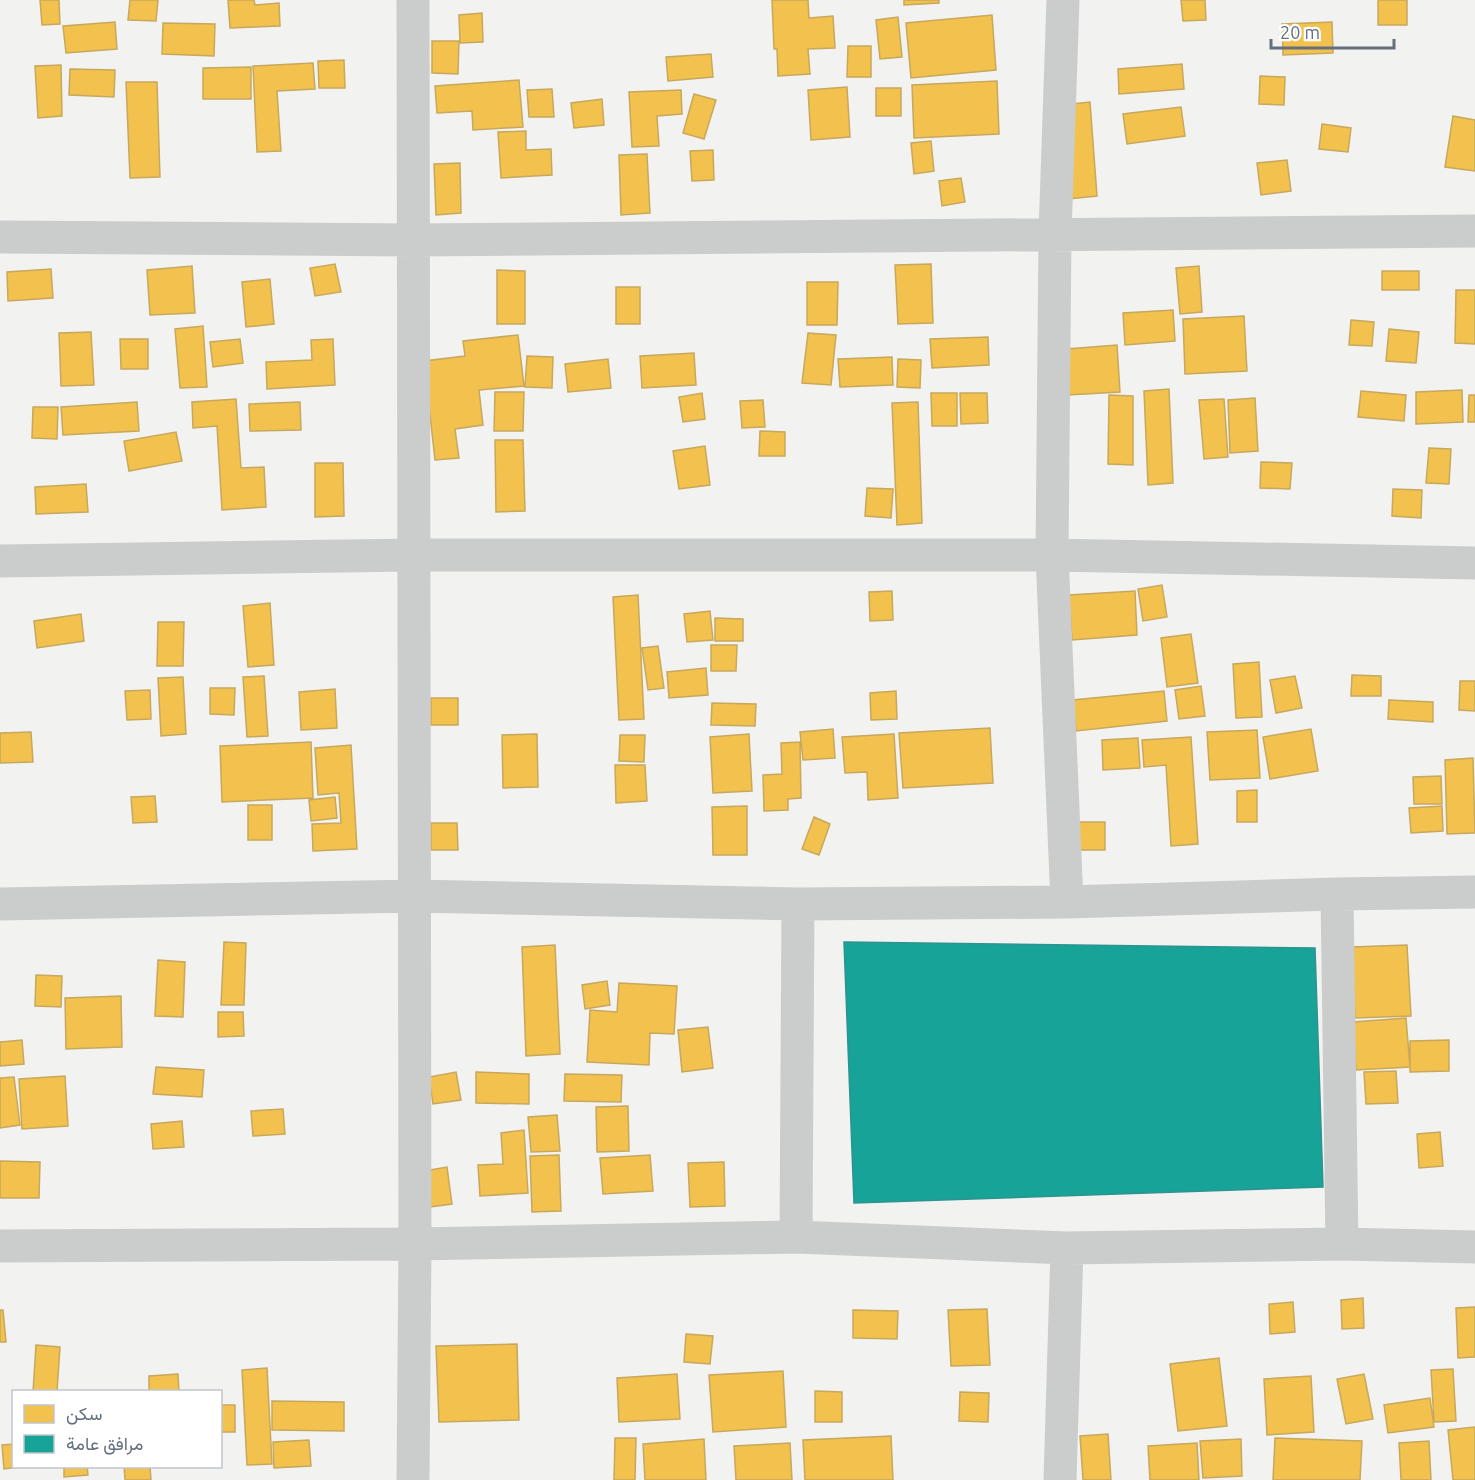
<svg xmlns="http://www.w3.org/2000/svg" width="1475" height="1480" font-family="Ubuntu,Vazirmatn,sans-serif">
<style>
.homes{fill:#f2c14e;stroke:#c7a85d;stroke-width:1.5}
.public{fill:#17a398;stroke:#2e9390;stroke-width:1.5}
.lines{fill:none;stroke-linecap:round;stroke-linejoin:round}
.minor{stroke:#cbcccc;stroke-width:33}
</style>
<rect width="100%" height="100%" fill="#f2f3f1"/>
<path class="homes" d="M40 0H59L60 24 42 25Z
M130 0H158L156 21 128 20Z
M228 0H254L255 5 279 3 280 26 230 28Z
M772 0H808L809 18 833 16 835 48 808 49 810 74 778 76 777 49H774Z
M904 0H939V3L904 5Z
M1181 0H1205L1206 20 1183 21Z
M1378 0H1407V25H1378Z
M482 13 483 42 460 43 459 15Z
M992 15 996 70 911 78 906 23Z
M898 17 902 57 880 59 876 20Z
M115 22 117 49 66 53 63 26Z
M1332 22 1333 53 1283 55 1282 24Z
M163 23 215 24 214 56 162 54Z
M432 41H459L458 74 432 73Z
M848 46H871V77H847Z
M711 54 713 77 668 81 666 57Z
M344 60 345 88H319L318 61Z
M313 63 315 89 277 91 281 151 257 152 253 66Z
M1182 64 1184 89 1119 94 1118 69Z
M61 65 62 116 38 118 35 66Z
M251 67V99H203V68Z
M70 69 115 70 114 97 69 95Z
M1260 76 1285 77 1284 105 1259 104Z
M519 80 523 127 473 130 472 111 437 113 435 86Z
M997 81 999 134 914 138 912 85Z
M126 82H157L160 177 130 178Z
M847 87 850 137 811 140 808 90Z
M876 88H901V116H876Z
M552 89 554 117H529L527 90Z
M681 90 682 114 657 116 659 146 632 147 629 92Z
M694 94 716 100 704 139 683 133Z
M602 99 604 125 574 128 571 103Z
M1090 102 1097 196 1068 199 1062 105Z
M1181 107 1185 136 1127 144 1123 114Z
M1453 116 1475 120V171L1445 167Z
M1322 124 1351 128 1348 152 1319 149Z
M526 131V150L551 149 552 175 501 178 498 132Z
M931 141 934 171 914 174 911 143Z
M713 150 714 180 692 181 690 151Z
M647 154 650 213 621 215 619 155Z
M1287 160 1291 191 1261 195 1257 163Z
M460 163 461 213 436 215 434 164Z
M961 178 965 202 942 206 939 181Z
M335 264 341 292 315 296 310 268Z
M931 264 933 323 898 324 895 265Z
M192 266 195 313 150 315 147 270Z
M1199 266 1202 312 1180 314 1176 268Z
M51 269 53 298 8 301 7 272Z
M497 270 525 271V324H497Z
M1382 271H1419V290H1382Z
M270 279 274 324 246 327 242 282Z
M807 282H838L837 325H807Z
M616 287H640V324H616Z
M1456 290H1475V344L1455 343Z
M1173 310 1175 341 1125 345 1123 313Z
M1244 316 1247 371 1185 374 1183 319Z
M1351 320 1374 322 1372 346 1349 345Z
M203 326 207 387 180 388 175 329Z
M1389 329 1419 332 1416 363 1386 361Z
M91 332 94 385 61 386 59 333Z
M808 333 836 335 831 385 802 383Z
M518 335 524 386 479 390 483 425 455 429 459 458 435 460 424 361 465 356 463 341Z
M988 337 989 365 932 368 930 339Z
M120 339H148V369H121Z
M240 339 243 363 213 367 210 342Z
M333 339 335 385 267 389 266 362 312 360 311 340Z
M1117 345 1120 392 1068 395 1066 349Z
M694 353 696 385 642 388 640 356Z
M527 356 553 357 552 388 525 387Z
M892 357 893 385 840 387 838 359Z
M608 359 611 388 568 392 565 364Z
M898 359 921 360 920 388 897 387Z
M1169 389 1173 483 1148 485 1144 391Z
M1462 390 1463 422 1416 424V392Z
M1361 391 1406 395 1404 421 1358 417Z
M495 392H524L523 431H494Z
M702 393 705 419 683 422 679 397Z
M931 393H957V426H932Z
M960 393H987L988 423 961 424Z
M1109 395 1133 396V465L1108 464Z
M1469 395H1475V422H1468Z
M1255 398 1258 451 1230 453 1228 400Z
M236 399 241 468 264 467 266 507 222 510 217 426 193 428 192 402Z
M1224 399 1228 457 1204 459 1199 400Z
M763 400 765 427 742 428 740 401Z
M137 402 139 431 63 435 61 407Z
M300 402 301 430 250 431 249 404Z
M918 402 922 523 897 525 892 403Z
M33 407H58L57 439 32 438Z
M760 431 785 432V456H759Z
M176 432 182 461 129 471 124 441Z
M495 440H523L525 511 496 512Z
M705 446 710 485 679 489 673 451Z
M1429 448 1451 449 1449 484 1426 483Z
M1261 462 1292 463 1290 489 1260 488Z
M315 463H343L344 516 315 517Z
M86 484 88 512 36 514 35 487Z
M867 488 893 489 891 518 865 516Z
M1393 489 1422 490 1421 518 1392 516Z
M1162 585 1167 617 1143 621 1138 589Z
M892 591 893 620 870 621 869 592Z
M1135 591 1137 635 1072 640 1069 595Z
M638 595 644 719 619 720 613 597Z
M270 603 274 665 248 667 243 606Z
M710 611 713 640 687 642 684 614Z
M81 614 84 641 37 648 34 621Z
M715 618 743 619V641H715Z
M158 622H184L183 666H157Z
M1191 634 1198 683 1167 687 1161 638Z
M711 645H737L736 671H711Z
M658 646 664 688 648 690 642 648Z
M1259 662 1262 717 1236 718 1233 664Z
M706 668 708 695 669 698 667 672Z
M1352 675 1381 676V696H1351Z
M264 676 268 736 247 737 243 677Z
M1295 676 1302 708 1276 713 1270 680Z
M183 677 186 734 161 736 158 678Z
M1460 681H1475V711L1459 710Z
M1201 686 1205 716 1179 719 1175 690Z
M210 688H235L234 715 210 714Z
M335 689 337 728 301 730 299 692Z
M150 690 151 719 127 720 125 691Z
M896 691 897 719 871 720 870 693Z
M1164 691 1167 721 1076 731 1073 700Z
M431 698H458V725H431Z
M1389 700 1433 702V722L1388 719Z
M712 703 756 704 755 726 711 725Z
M990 728 993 783 903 788 899 733Z
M833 729 835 758 803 760 800 732Z
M1311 729 1318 771 1270 779 1263 737Z
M1257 730 1260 778 1210 780 1207 732Z
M31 732 33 762 0 763V733Z
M537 734 538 787 503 788 502 735Z
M749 734 752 791 713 793 710 737Z
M894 734 898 798 868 800 867 772 845 773 842 737Z
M620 735H645L644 762 619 761Z
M1191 737 1198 844 1171 846 1166 765 1144 767 1142 740Z
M1138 738 1140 768 1103 770 1102 740Z
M311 742 313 798 222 802 220 746Z
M800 742 801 798 788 799V810L764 811 763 775 782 774 781 743Z
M351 745 357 849 313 851 312 824 341 823 339 793 318 795 315 748Z
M1473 758 1475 833 1447 834 1445 760Z
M615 765H645L647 801 616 803Z
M1441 776 1442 804H1414L1413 777Z
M1257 790V822H1237V791Z
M155 796 157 822 133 823 131 797Z
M335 797 337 818 311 821 309 800Z
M248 805H272V840H248Z
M747 806V855H713L712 807Z
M1442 806 1443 831 1411 833 1409 808Z
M814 817 830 824 819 855 802 849Z
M1077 822H1105V850H1077Z
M431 823H457L458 850H431Z
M224 942 246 943 244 1005H221Z
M555 945 560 1054 526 1056 522 947Z
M1407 945 1411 1016 1355 1018 1352 947Z
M158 960 185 962 183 1017 155 1016Z
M36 975 62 976 61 1007 35 1006Z
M607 981 610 1005 585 1009 582 985Z
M619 983 677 986 674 1034 650 1033 649 1065 587 1062 590 1010 617 1012Z
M121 996 122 1047 66 1049 65 998Z
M218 1012H243L244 1036 218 1037Z
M1406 1018 1410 1067 1356 1070 1353 1022Z
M708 1027 713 1068 682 1072 678 1030Z
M22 1040 24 1064 0 1066V1042Z
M1449 1040V1071L1410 1072V1041Z
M156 1067 204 1070 202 1097 153 1094Z
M1396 1071 1398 1103 1366 1104 1364 1072Z
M456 1072 461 1100 433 1104 429 1077Z
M476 1072 529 1074V1104L476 1103Z
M565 1074 622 1075 621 1102 564 1101Z
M65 1076 68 1126 22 1129 19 1079Z
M14 1077 20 1125 0 1128V1078Z
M628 1106 629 1151 597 1152 596 1107Z
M283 1109 285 1134 253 1136 251 1111Z
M557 1115 560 1151 531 1152 528 1117Z
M182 1121 184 1147 153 1149 151 1124Z
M524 1130 528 1193 480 1196 478 1165 503 1164 501 1133Z
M1440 1132 1443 1166 1419 1168 1417 1134Z
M559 1155 561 1211 532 1212 530 1156Z
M650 1155 653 1191 603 1194 600 1158Z
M0 1161 40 1162 39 1198H0Z
M724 1162 725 1206 690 1207 688 1163Z
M447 1167 452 1204 415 1209 411 1173Z
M1363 1298 1364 1328 1342 1329 1341 1300Z
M1293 1302 1295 1332 1270 1334 1269 1304Z
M1475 1307V1357L1458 1358 1456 1308Z
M987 1309 990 1365 951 1366 948 1310Z
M0 1310H3L6 1342H0Z
M853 1310 898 1311 897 1339 853 1338Z
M686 1334 713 1336 710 1364 684 1362Z
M517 1344 519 1420 439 1422 436 1346Z
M36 1345 60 1347 57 1392H33Z
M1219 1358 1227 1426 1178 1431 1170 1364Z
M267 1368 272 1464 247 1465 242 1370Z
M1453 1369 1456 1421 1434 1422 1431 1370Z
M783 1371 786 1427 713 1432 709 1375Z
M178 1374 179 1392H149V1376Z
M677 1374 680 1419 619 1422 617 1378Z
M1364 1374 1373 1419 1346 1424 1337 1379Z
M1311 1376 1314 1432 1267 1435 1264 1379Z
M815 1391 842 1392V1422H815Z
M960 1392 989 1393 988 1422 959 1421Z
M1430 1398 1434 1427 1388 1433 1384 1405Z
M272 1401 344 1402V1431L272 1430Z
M220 1405H235V1432H220Z
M1475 1427V1480H1453L1448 1430Z
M1108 1434 1111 1480H1083L1080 1436Z
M891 1436 893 1480H805L803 1440Z
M615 1438H636L635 1480H614Z
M1275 1438 1362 1441 1360 1480H1273Z
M704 1439 706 1480H645L643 1444Z
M1241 1439 1242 1476 1203 1478 1200 1441Z
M309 1440 311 1466 274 1468 273 1442Z
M1429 1441 1431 1480H1401L1399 1443Z
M790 1443 792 1480H736L734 1446Z
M1197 1443 1199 1480H1150L1148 1446Z
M14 1444V1466H26L4 1469 2 1445Z
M64 1466H87L88 1475 64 1477Z
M124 1466H150L151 1480H125Z"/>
<path class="public" d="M844 942 1315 948 1323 1187 854 1203Z"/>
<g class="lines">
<path class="minor" d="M1063 0 1055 234 1052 555 1067 902
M0 237 413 240 1475 231
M0 561 414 555H1052L1475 563
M1337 894 1342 1244
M0 904 415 896 798 904 1067 902 1337 894 1475 892
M796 1237 798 904
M0 1246 415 1244 796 1237 1067 1248 1342 1244 1475 1247
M413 1480 415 1244 413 0
M1060 1480 1067 1248"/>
</g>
<rect x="12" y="1390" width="210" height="78" fill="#ffffff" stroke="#c1c5cc" stroke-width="1.5"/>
<rect x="24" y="1405" width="30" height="18" fill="#f2c14e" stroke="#c1c5cc" stroke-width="1.5"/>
<text x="66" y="1420" font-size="18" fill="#646f7f">سكن</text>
<rect x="24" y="1435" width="30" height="18" fill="#17a398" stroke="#c1c5cc" stroke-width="1.5"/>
<text x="66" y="1450" font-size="18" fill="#646f7f">مرافق عامة</text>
<path d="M1271 39v9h123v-9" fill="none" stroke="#646f7f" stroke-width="3"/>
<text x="1280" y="39" font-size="18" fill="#646f7f" stroke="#ffffff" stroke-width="4.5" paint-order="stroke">20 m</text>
</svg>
